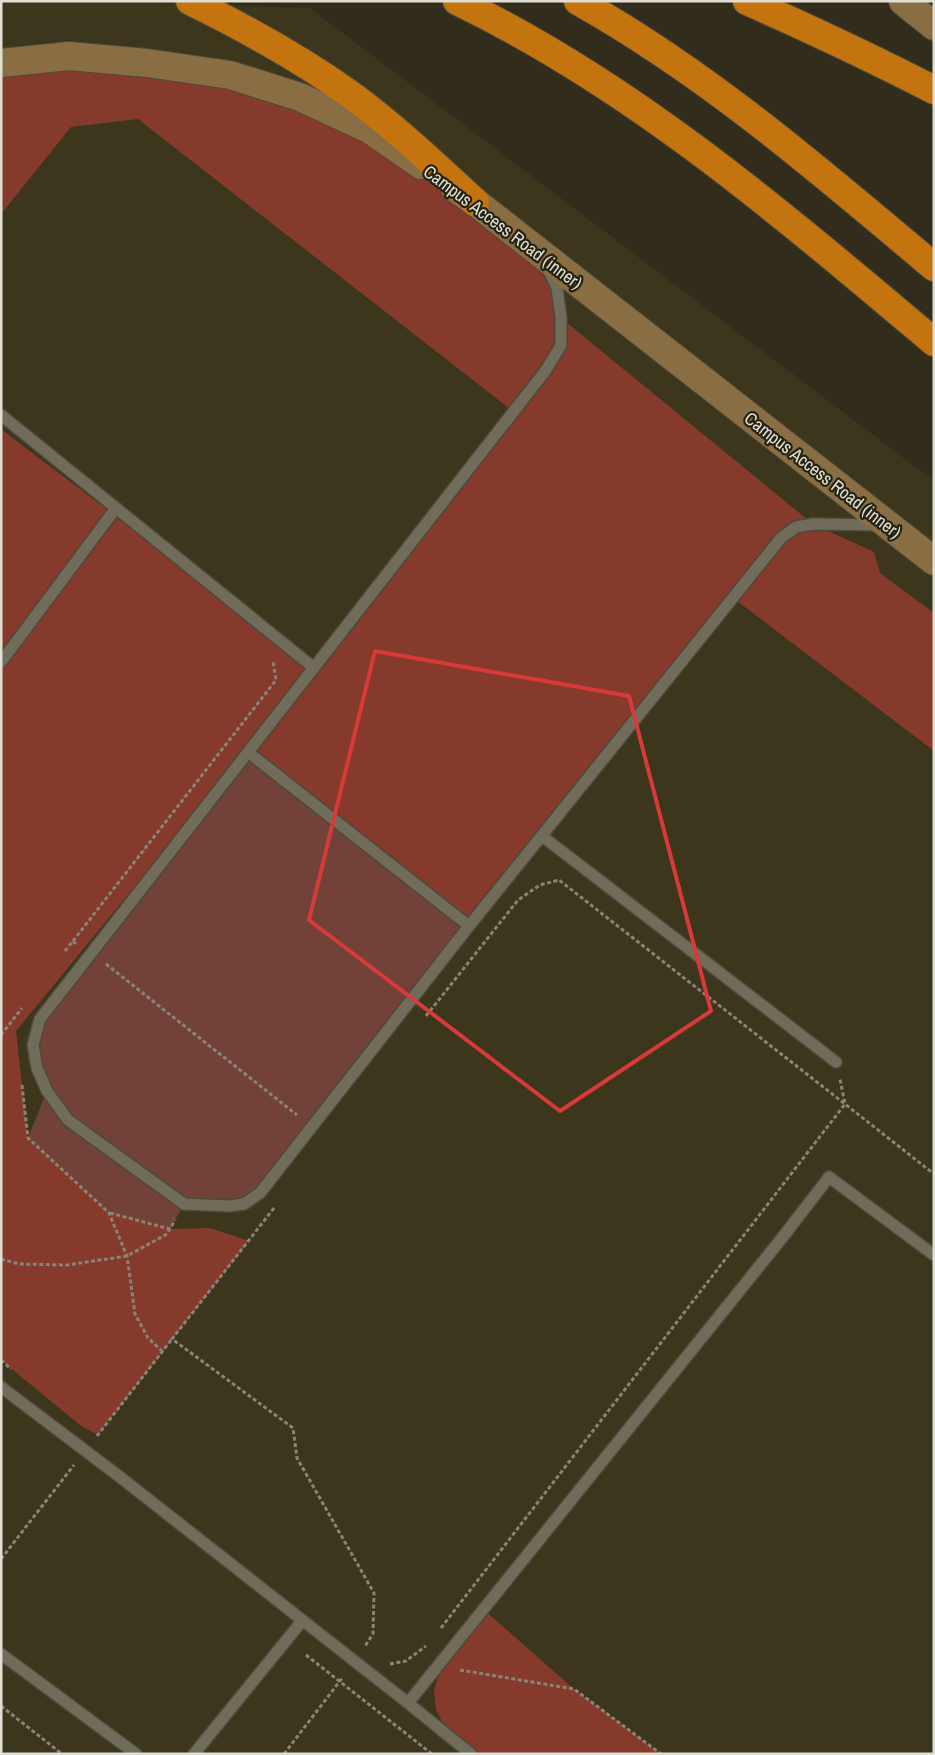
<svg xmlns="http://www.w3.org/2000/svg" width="935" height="1755" font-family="'Archivo Narrow',sans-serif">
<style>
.built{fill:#3c361d}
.green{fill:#724239}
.forest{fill:#853a2c}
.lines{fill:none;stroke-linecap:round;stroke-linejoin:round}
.lane-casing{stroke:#4d4a3b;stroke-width:14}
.secondary-casing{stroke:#4d4a3b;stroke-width:30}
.highway-casing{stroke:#4d4a3b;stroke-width:30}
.path{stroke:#888476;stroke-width:3;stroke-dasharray:4 2.5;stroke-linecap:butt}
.lane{stroke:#716c59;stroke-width:11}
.secondary{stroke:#8a6e43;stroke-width:28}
.highway{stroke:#c3740f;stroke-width:28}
.marked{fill:none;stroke:#d73a39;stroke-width:4;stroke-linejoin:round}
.labels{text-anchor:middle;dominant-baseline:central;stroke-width:4.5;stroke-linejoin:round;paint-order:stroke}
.street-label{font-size:18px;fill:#e1dfd4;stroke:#272311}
</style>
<rect width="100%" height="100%" fill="#312c1b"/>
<path class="built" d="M1 1H132L310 8 934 481V1754H1Z"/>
<path class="green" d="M309 675 526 856 244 1204H184L170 1229 109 1213 28 1138 47 1091 37 1068 40 1019Z"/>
<path class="forest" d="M1 63H147L369 129 541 254 561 318 813 524 874 552 880 573 934 613V751L733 598 469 926 248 752 293 694 16 1031 28 1138 109 1212 170 1229 210 1228 249 1241 98 1435 81 1426 1 1360V429L314 667 514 412 138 119 71 127 1 214Z
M483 1609 574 1689 661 1754H471L450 1737 436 1710 434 1690 444 1658Z"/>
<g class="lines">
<defs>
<path id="lane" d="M1 415 314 668
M1 662 116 508
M248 752 469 926 781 538 796 527 813 524 881 525
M542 836 836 1062
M469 926 260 1193 244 1204 229 1206 184 1204 68 1120 47 1091 37 1068 33 1045 40 1019 546 370 561 345V318L557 288 548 269
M1 1387 120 1477 408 1703 782 1238 829 1177 934 1255
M1 1654 136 1754
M408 1703 471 1754
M194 1754 302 1621"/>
<path id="secondary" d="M903 1 934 26
M1 63 69 56 147 63 230 75 300 97 369 129 421 165
M455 188 475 202 934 561"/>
<path id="highway" d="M190 1C247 29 303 60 354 97 397 129 436 166 475 202
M457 1C635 87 784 216 934 342
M578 1C708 74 821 172 934 267
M747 1C810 29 872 58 934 90"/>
</defs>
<use href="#lane" class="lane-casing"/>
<use href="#secondary" class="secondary-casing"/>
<use href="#highway" class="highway-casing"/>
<path class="path" d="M73 941 276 680 273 661
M65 951 73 941 76 944
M106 964 297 1115
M426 1016 518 900 540 885 559 880 845 1104 840 1079
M1 1035 22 1008
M22 1085 28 1138 109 1213 127 1256 135 1314 148 1338 163 1352
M274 1208 172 1339 293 1428 297 1458 374 1593 373 1634 365 1646
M110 1213 170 1229
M1 1259 19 1264 67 1265 127 1256 167 1234 175 1220
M1 1360 11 1369
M97 1436 172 1339
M1 1559 74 1465
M441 1628 845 1104 934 1174
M306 1655 432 1754
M390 1664 406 1661 426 1646
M460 1670 574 1689 661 1754
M1 1706 62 1754
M284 1754 343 1677"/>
<use href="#lane" class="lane"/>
<use href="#secondary" class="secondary"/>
<use href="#highway" class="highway"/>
</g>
<path class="marked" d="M375 651 629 696 711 1011 560 1111 309 920Z"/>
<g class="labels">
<g class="street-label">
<text transform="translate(503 227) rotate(37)">Campus Access Road (inner)</text>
<text transform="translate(823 475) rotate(38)">Campus Access Road (inner)</text>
</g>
</g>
<rect width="935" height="1755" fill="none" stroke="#e1dfd4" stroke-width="5"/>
</svg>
